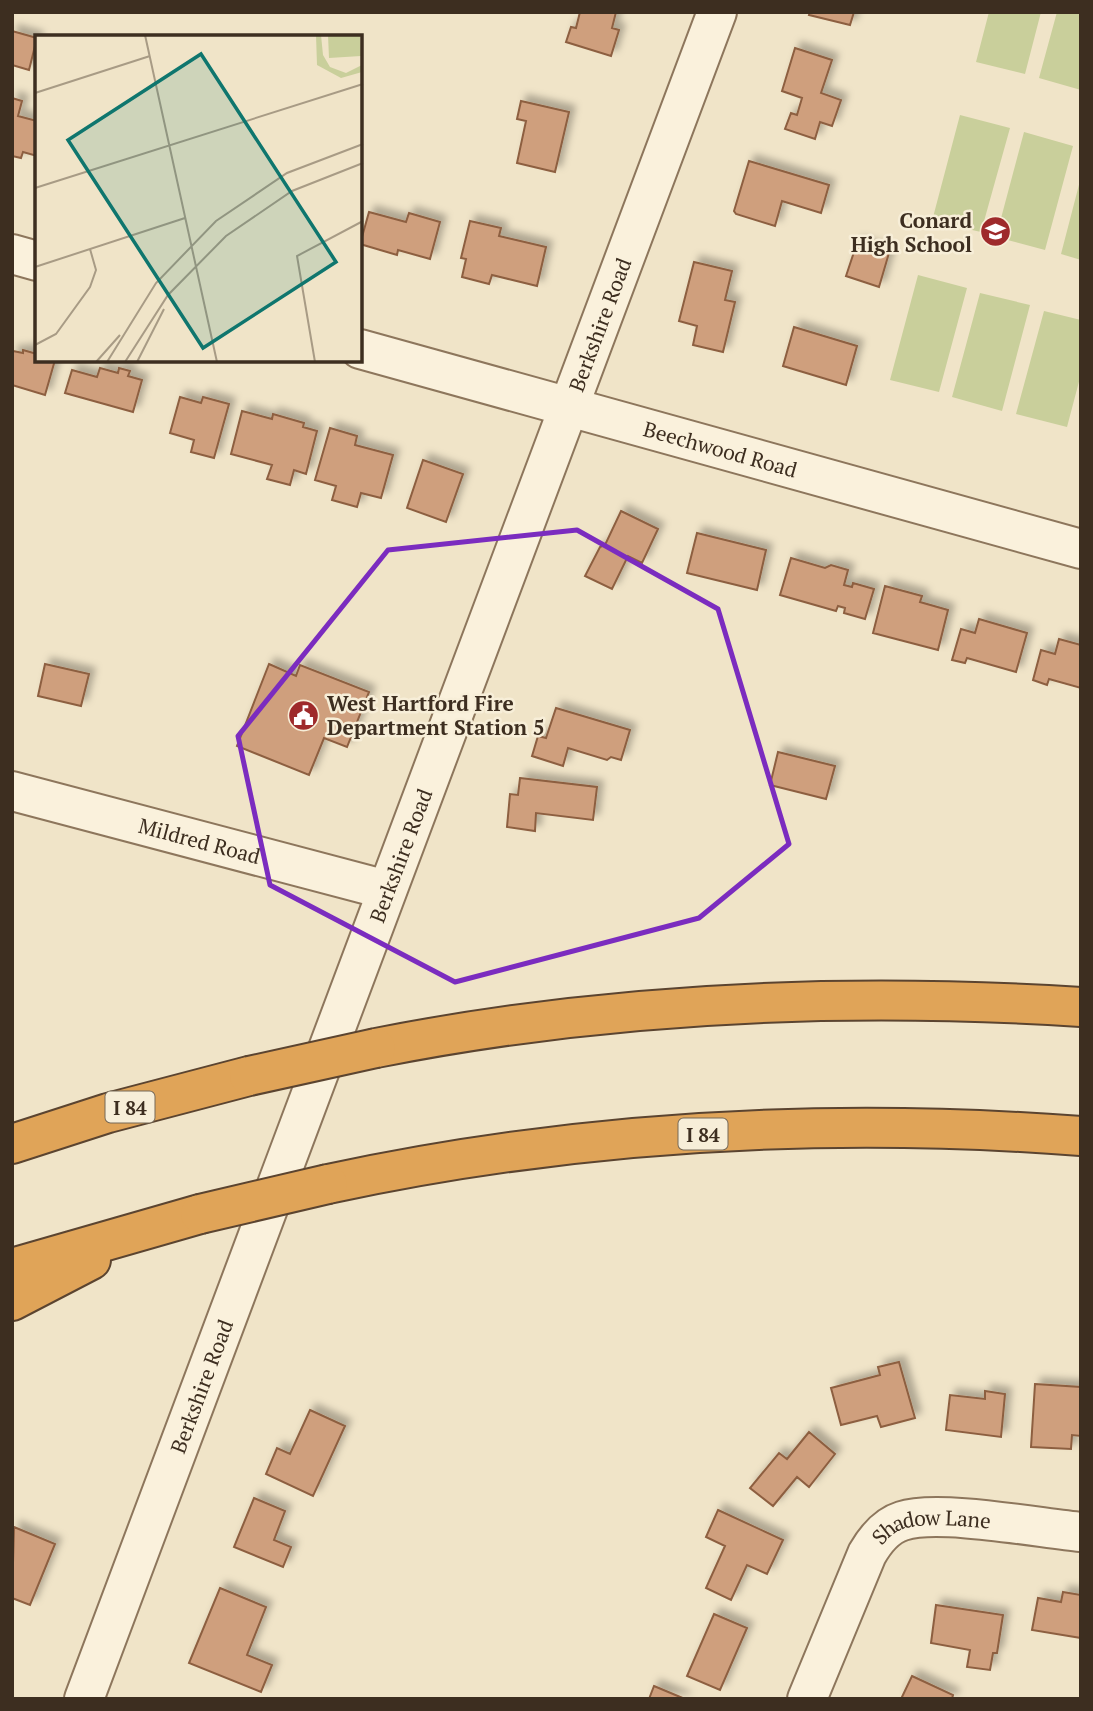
<svg xmlns="http://www.w3.org/2000/svg" width="1093" height="1711" font-family="'PT Serif',serif">
<style>
.green{fill:#c9cf9b}
.building{fill:#cf9f7d;stroke:#8d5f41;stroke-width:2;filter:url(#shadow)}
.lines{fill:none;stroke-linecap:round;stroke-linejoin:round}
.minor-casing{stroke:#8d765c;stroke-width:42}
.highway-casing{stroke:#5b4430;stroke-width:42}
.minor{stroke:#faf1dc;stroke-width:38}
.highway{stroke:#e0a458;stroke-width:38}
.highway-bridge-casing{stroke:#5b4430;stroke-width:42;stroke-linecap:butt}
.highway-bridge{stroke:#e0a458;stroke-width:38}
.marked{fill:none;stroke:#7b2cbf;stroke-width:5;stroke-linejoin:round}
.labels{text-anchor:middle;dominant-baseline:central;stroke-width:5;stroke-linejoin:round;paint-order:stroke}
.shield{fill:#f7eed8;stroke:#756857;stroke-width:2}
.shield-label{font-size:19px;font-weight:bold;fill:#3d2e20}
.poi-label{font-size:21px;font-weight:bold;fill:#3d2e20;stroke:#f7eed8;text-anchor:end}
.street-label{font-size:21px;fill:#3d2e20;stroke:#f7eed8}
.inset-road{fill:none;stroke:#a89b85;stroke-width:2}
.view{fill:#0f766e;fill-opacity:0.15;stroke:#0f766e;stroke-width:3.5}
.inset-edge{fill:none;stroke:#3d2e20;stroke-width:3.5}
</style>
<defs>
<filter id="shadow"><feDropShadow dx="6" dy="-6" stdDeviation="3.5" flood-color="#0004"/></filter>
</defs>
<rect width="100%" height="100%" fill="#f0e4c8"/>
<path class="green" d="M989 12H1041L1025 74 976 62Z
M1057 12H1081V90L1039 78Z
M960 115 1010 128 981 232 932 221Z
M1024 132 1073 146 1045 250 996 237Z
M1081 177V260L1061 254Z
M918 275 967 288 939 392 890 380Z
M980 293 1030 305 1002 411 952 397Z
M1044 311 1081 320V374L1067 427 1016 414Z"/>
<path class="building" d="M580 12H616L612 28 619 30 611 56 566 42 571 27 576 28Z
M810 12H854L850 25 809 15Z
M12 31 37 38 29 70 12 65Z
M795 48 832 60 821 93 841 100 832 126 820 122 815 139 785 129 791 113 797 115 802 98 782 91Z
M12 98 22 101 18 116 37 121V156L23 152 21 158 12 156Z
M521 101 569 112 555 172 517 163 526 121 517 119Z
M749 161 829 185 821 213 782 201 775 226 736 214 734 211Z
M369 212 406 222 409 213 440 222 430 259 398 250 397 255 360 244Z
M470 221 501 228 499 236 546 247 537 286 492 275 489 284 462 277 466 259 461 258Z
M857 243 889 253 879 287 846 276Z
M694 262 732 271 725 300 735 302 723 352 693 345 697 326 679 321Z
M794 327 857 346 846 385 783 366Z
M23 350 37 354V360H55L45 395 12 385 13 351 23 353Z
M100 368 118 373 119 368 130 371 128 376 142 380 133 412 65 393 72 370 97 377Z
M180 397 201 403 203 397 229 404 214 458 191 452 194 440 170 433Z
M242 411 272 419 273 414 304 423 303 427 317 431 306 474 294 470 290 485 267 479 272 465 231 454Z
M330 428 357 436 355 445 393 455 381 498 361 493 357 507 332 500 336 486 315 480Z
M423 460 463 474 446 522 407 508Z
M621 511 658 529 642 563 628 556 612 589 585 576 600 547 605 545Z
M697 533 766 550 757 590 687 573Z
M791 558 825 568 831 565 848 570 844 585 852 587 853 583 874 589 865 619 844 613 845 608 838 606 836 611 780 595Z
M885 586 922 596 920 602 948 610 938 650 873 633Z
M979 619 1027 633 1016 672 967 658 965 663 952 660 961 629 975 633Z
M1059 639 1081 645V688L1049 679 1047 685 1033 680 1041 650 1055 654Z
M45 664 89 674 81 706 38 696Z
M269 664 296 676 300 665 369 692 347 747 324 738 309 775 237 746Z
M556 708 630 730 621 760 611 757 607 760 568 748 563 766 532 756 538 736 546 738Z
M778 752 835 766 826 799 770 785Z
M520 778 597 787 593 820 536 813 535 831 507 827 510 794 518 795Z
M899 1362 915 1418 881 1427 877 1416 841 1425 831 1388 880 1375 878 1367Z
M1035 1384 1081 1387V1436L1072 1435 1071 1449 1031 1447Z
M985 1391 1005 1394 1001 1437 946 1430 950 1395 985 1399Z
M310 1410 345 1426 313 1496 266 1474 277 1448 290 1454Z
M809 1432 835 1454 809 1487 797 1477 773 1506 750 1488 779 1453 787 1459Z
M254 1498 285 1511 274 1540 291 1547 283 1567 234 1547Z
M718 1510 783 1540 767 1574 747 1565 731 1600 706 1588 725 1546 706 1537Z
M14 1527 55 1544 30 1605 12 1598Z
M220 1588 266 1607 247 1655 272 1665 261 1692 189 1663Z
M1063 1592 1081 1595V1638L1032 1630 1038 1598 1061 1602Z
M936 1605 1003 1615 997 1653H993L990 1670 967 1667 970 1650 931 1643Z
M714 1614 747 1628 720 1690 687 1676Z
M912 1676 953 1695 952 1699H901Z
M654 1686 685 1699H649Z"/>
<g class="lines">
<defs>
<g id="minor">
<path d="M12 254 37 261"/>
<path id="s1" d="M360 349 1081 549"/>
<path id="s2" d="M12 791 387 890"/>
<path id="s3" d="M84 1699 717 12"/>
<path id="s4" d="M807 1699 867 1554C875 1540 886 1526 902 1521 938 1509 1039 1528 1081 1532"/>
</g>
<path id="highway" d="M376 1048C608 1002 845 992 1081 1007
M12 1144 108 1113 249 1076
M328 1184C574 1131 830 1117 1081 1136
M12 1268 200 1214
M12 1301 91 1260"/>
</defs>
<use href="#minor" class="minor-casing"/>
<use href="#highway" class="highway-casing"/>
<use href="#minor" class="minor"/>
<use href="#highway" class="highway"/>
<defs>
<path id="highway-bridge" d="M249 1076 376 1048
M200 1214 328 1184"/>
</defs>
<use href="#highway-bridge" class="highway-bridge-casing"/>
<use href="#highway-bridge" class="highway-bridge"/>
</g>
<path class="marked" d="M577 530 718 609 789 844 699 918 455 982 270 885 238 736 388 550Z"/>
<defs>
<symbol id="school-disc" viewBox="-11 -11 22 22"><circle r="9.5" fill="#9e2a2b" stroke="#f7eed8"/><path d="M0-5L7-2L0 1L-7-2ZM-4 1L0 2.5L4 1V4Q0 6-4 4Z" fill="#fff"/></symbol>
<symbol id="civic-disc" viewBox="-11 -11 22 22"><circle r="9.5" fill="#9e2a2b" stroke="#f7eed8"/><path d="M-.6-6.5H3V-4.5H.6V-3L4-1V1h2V6H-6V1h2V-1L-.6-3ZM-1.2 2.5V6h2.4V2.5Z" fill="#fff"/></symbol>
</defs>
<g fill-rule="evenodd">
<use href="#school-disc" x="978" y="214" width="35" height="35"/>
<use href="#civic-disc" x="286" y="698" width="35" height="35"/>
</g>
<g class="labels">
<g class="shield">
<rect x="105.5" y="1091.5" width="49" height="31" rx="5"/>
<rect x="678.5" y="1118.5" width="49" height="31" rx="5"/>
</g>
<g class="shield-label">
<text x="130" y="1107">I 84</text>
<text x="703" y="1134">I 84</text>
</g>
<g class="poi-label">
<text x="972" y="220">Conard<tspan x="972" dy="24">High School</tspan></text>
<text x="327" y="703" text-anchor="start">West Hartford Fire<tspan x="327" dy="24">Department Station 5</tspan></text>
</g>
<g class="street-label">
<text stroke="none"><textPath href="#s3" startOffset="1468">Berkshire Road</textPath></text>
<text stroke="none"><textPath href="#s1" startOffset="374">Beechwood Road</textPath></text>
<text stroke="none"><textPath href="#s2" startOffset="194">Mildred Road</textPath></text>
<text stroke="none"><textPath href="#s3" startOffset="901">Berkshire Road</textPath></text>
<text stroke="none"><textPath href="#s3" startOffset="334">Berkshire Road</textPath></text>
<text stroke="none"><textPath href="#s4" startOffset="234">Shadow Lane</textPath></text>
</g>
</g>
<g transform="translate(35 35)">
<rect width="327" height="327" fill="#f0e4c8"/>
<path d="M281 0H286L288 20 295 32 311 38 327 30V37L306 43 282 30ZM293 0H325L326 21 294 23Z" fill="#c9cf9b"/>
<path class="inset-road" d="M110 0 182 327M0 58 115 21M0 153 328 49M0 232 150 183M0 310 21 299 55 252 61 235 55 214M61 327 85 300M72 327 121 248 181 186 252 138 328 109M90 327 133 260 191 201 257 156 328 128M102 327 129 274M280 327 262 221 328 186"/>
<path class="view" d="M166 19 301 227 168 313 33 105Z"/>
<rect width="327" height="327" class="inset-edge"/>
</g>
<rect width="1093" height="1711" fill="none" stroke="#3d2e20" stroke-width="28"/>
</svg>
